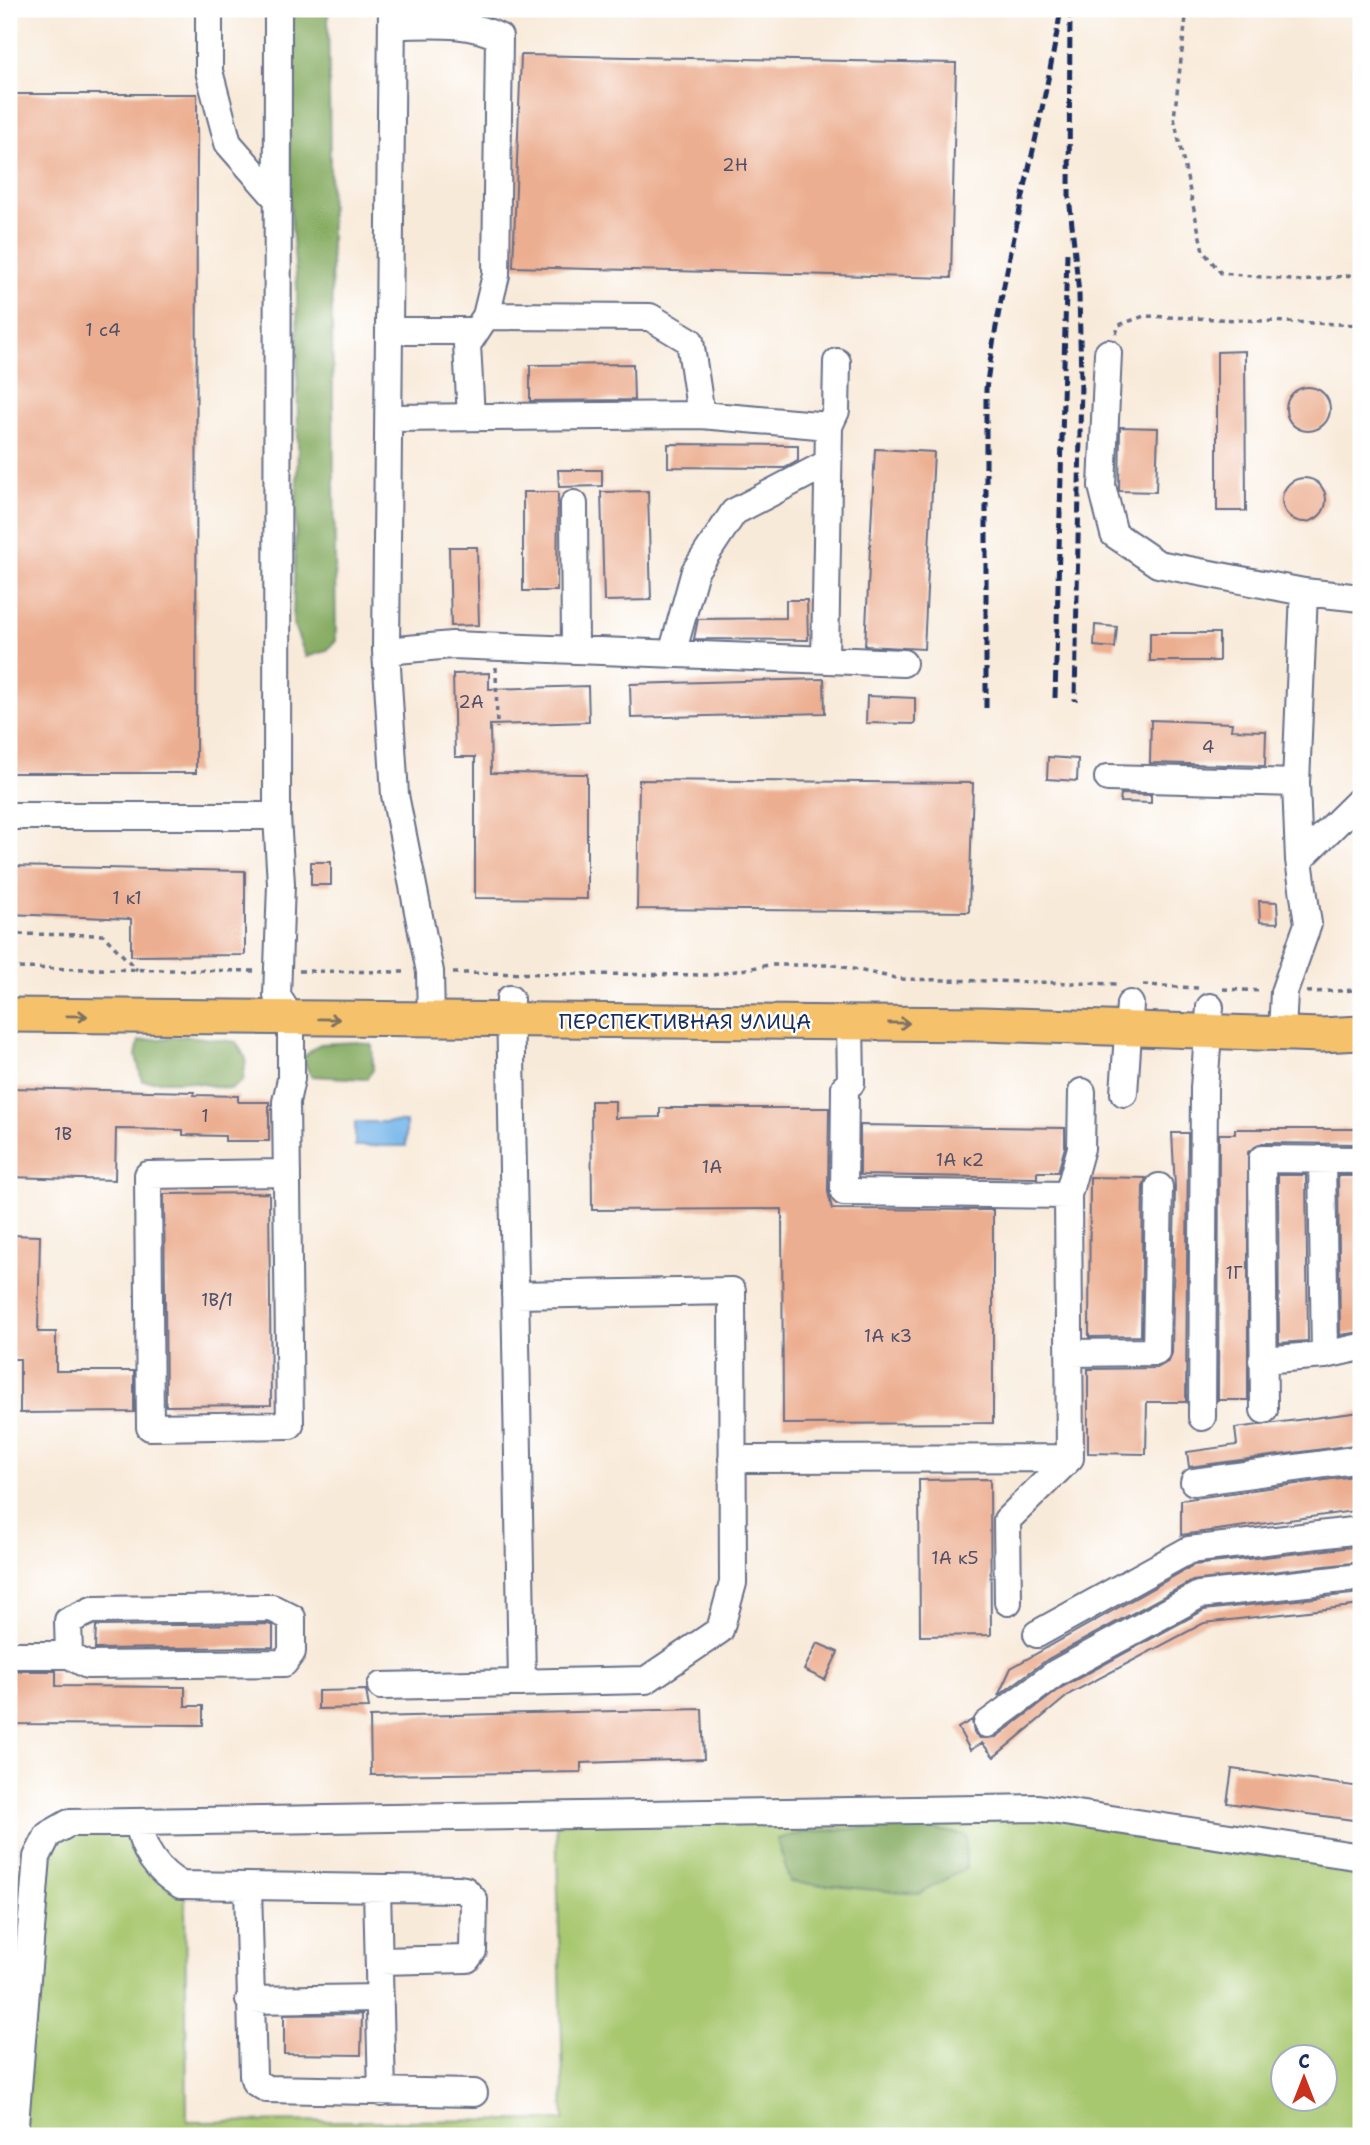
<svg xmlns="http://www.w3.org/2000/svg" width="1370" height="2145" font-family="'Shantell Sans',sans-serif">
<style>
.green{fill:#a8c870;stroke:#627c67;stroke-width:2;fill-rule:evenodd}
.forest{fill:#86ac62;stroke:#506e60;stroke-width:2}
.water{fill:#76b6ea;stroke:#4872a4;stroke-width:2}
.building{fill:#ecae90}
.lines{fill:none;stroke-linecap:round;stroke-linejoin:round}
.minor-casing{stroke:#687089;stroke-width:30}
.major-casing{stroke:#687089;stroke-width:37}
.path{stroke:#687089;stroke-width:3.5;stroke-dasharray:5 5;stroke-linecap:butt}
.minor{stroke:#fff;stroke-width:26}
.major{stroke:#f5c16b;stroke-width:33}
.rail{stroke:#1b2f5e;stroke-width:5;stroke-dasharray:10 5;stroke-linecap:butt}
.oneway{stroke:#7d7164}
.labels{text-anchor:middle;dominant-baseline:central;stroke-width:5;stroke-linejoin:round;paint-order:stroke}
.number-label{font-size:18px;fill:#4f4f6a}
.street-label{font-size:21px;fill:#1b2f5e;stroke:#fff}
</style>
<rect width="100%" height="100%" fill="#fff"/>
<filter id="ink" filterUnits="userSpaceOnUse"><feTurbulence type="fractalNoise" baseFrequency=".0143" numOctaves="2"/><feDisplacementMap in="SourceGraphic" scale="14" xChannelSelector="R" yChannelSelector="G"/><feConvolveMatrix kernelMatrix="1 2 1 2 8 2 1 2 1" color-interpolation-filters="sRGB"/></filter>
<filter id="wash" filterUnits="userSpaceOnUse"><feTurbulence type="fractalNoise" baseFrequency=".00686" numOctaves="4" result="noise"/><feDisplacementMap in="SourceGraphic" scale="28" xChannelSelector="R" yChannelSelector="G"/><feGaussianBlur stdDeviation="1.57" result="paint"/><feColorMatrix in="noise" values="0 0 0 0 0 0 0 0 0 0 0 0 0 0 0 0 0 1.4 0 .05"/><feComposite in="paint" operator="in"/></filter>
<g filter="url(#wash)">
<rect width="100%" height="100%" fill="#f8ead9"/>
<path class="green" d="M1021 1812 1361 1867V2136H19L43 1858 57 1835 129 1826 185 1892 187 2122 564 2120 556 1818ZM1282 2058H1324V2100H1282Z"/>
<path class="forest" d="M290 9H328L336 641 326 651 306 657 293 623 298 445 297 287 289 193Z
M187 1036 236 1042 246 1059 243 1081 231 1089 185 1081H142L136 1055 139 1041Z
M358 1042 372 1045 373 1070 366 1079 311 1076 302 1058 320 1044Z
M908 1825 966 1835V1868L919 1894 790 1882 777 1839 806 1832Z"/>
<path class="water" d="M355 1122H406V1146H355Z"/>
<g id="blocks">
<path class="building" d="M521 55 956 63 951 278 513 267Z
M9 94H197L196 773H9Z
M1245 351 1246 511H1217V352Z
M633 364 634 400 530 401V365Z
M1286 409a22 22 0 1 1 44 0a22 22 0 1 1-44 0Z
M1120 427 1158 428 1156 492 1119 491Z
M668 444 798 445V461L785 468 668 467Z
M875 449 934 452 924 649 865 646Z
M558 470H602V486L559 487Z
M1282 500a22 22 0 1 1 44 0a22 22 0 1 1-44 0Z
M648 491 651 600 604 601 601 492Z
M523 492H558L557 591H523Z
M449 547H477L479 625 451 626Z
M786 600H807L808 640 694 639 698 619 786 618Z
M1095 625 1117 627 1115 648 1094 646Z
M1150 633H1219V661H1150Z
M489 673V689L588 686 589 722 490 725 491 773 587 774V899L475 898V757H455L453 674Z
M824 679 825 713 631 718 630 684Z
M867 696 915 698V724L866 723Z
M1151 720 1232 723 1231 730 1266 731 1265 766 1150 763Z
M1048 757 1078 759 1077 781 1047 779Z
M639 780 973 783 969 912 637 909Z
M1121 794 1151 795V803L1120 802Z
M311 862H331V885H311Z
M9 866 245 871V955L131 956V919L9 914Z
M1259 901 1277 902 1278 923 1260 922Z
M9 1088 194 1092V1095L238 1096V1102H269V1141H225V1136L183 1135V1130L116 1129 115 1180 9 1177Z
M591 1101H615V1118L660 1117V1108H829L828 1192 832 1209 993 1210V1423L783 1424 782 1209 592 1210Z
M860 1125 1065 1128V1147L1058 1172H1037V1178L860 1175Z
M1235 1129H1357V1144L1262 1143 1248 1152V1400H1218L1219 1134H1235Z
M1172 1133H1188L1186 1402H1147L1146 1454 1088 1453V1369L1157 1368 1169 1361 1172 1353 1175 1187Z
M1278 1175H1306L1308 1341 1279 1343Z
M1338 1176H1360L1361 1332 1340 1335Z
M1090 1177 1146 1178 1143 1187 1141 1336 1089 1337Z
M269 1193 271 1405 166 1406 164 1194Z
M9 1235 40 1236 38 1332H56V1371H134V1412L20 1413V1359H9Z
M1361 1412V1444L1189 1467 1187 1452 1237 1445 1235 1428Z
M1361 1475V1510L1181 1535V1500Z
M990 1479 991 1635 920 1636 919 1480Z
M1361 1546V1562L1192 1581 1048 1659 998 1696 1011 1668 1194 1565Z
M1361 1593V1605L1204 1623 1071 1693 994 1757 982 1743 970 1750 958 1728 972 1720 974 1733 980 1738 996 1737 1064 1686 1204 1610Z
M268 1624 273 1626V1647L95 1649 96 1626Z
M817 1643 838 1652 825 1680 804 1670Z
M9 1671H56V1686L185 1687V1706H203V1725L9 1724Z
M366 1690 369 1708 318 1709V1691Z
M702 1709 704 1759 581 1763V1772L371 1775 370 1717Z
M1232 1769 1361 1787V1821L1227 1803Z
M362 2014 361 2055 284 2054V2015Z"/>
</g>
</g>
<g filter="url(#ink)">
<use href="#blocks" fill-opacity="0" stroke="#687089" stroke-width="2"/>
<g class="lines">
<defs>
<path id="minor" d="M209 9V71L228 143 278 200
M278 9 277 816 281 884 277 996 291 1018V1079L286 1102 290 1425 150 1427 148 1175 287 1173
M392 9 386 651 395 795 430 972 431 1020
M392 25C428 25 466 20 499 37L496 275 486 316
M389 331H476
M1108 353 1102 486 1114 534 1158 564 1304 592 1361 598
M471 417 467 345 486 316 650 317 690 341 701 415
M389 418 701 415 829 426
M574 504 575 650
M386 651 452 645 903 663
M672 654 695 571 734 512 828 463
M825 660 829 426 836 411 837 362
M1108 778 1296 783
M9 816H277
M1299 860 1361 799
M510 999 522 1683
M850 1023 851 1083 845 1087 844 1192 1068 1195
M1282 1033 1284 992 1308 924 1299 860 1296 783 1304 592
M1124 1093 1130 1004
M1322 1159 1325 1355
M1070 1353 1156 1352 1159 1187
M1262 1360 1325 1355 1361 1347
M1264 1410 1262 1159 1361 1160
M1202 1417 1204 1088 1210 1007
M732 1459 1070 1458
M1194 1482 1361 1459
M1008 1602 1007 1520 1070 1458 1068 1195 1081 1148 1082 1092
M1037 1634 1189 1550 1361 1530
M9 1655H69L87 1665 284 1663 292 1652V1618L272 1608 92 1610 68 1621 69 1655
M381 1686 646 1680 720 1630 733 1583 732 1291 515 1295
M987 1724 1056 1673 1199 1595 1361 1577
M140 1822C139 1848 159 1873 181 1885L459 1889 465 1890 474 1900 473 1951 467 1959 379 1961
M248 1888 253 2075 255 2082 267 2089 474 2093
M377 1889 382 2093
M249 2000 380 1998
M14 2136 37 1857 48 1835 69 1823 1038 1808 1361 1857"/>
<path id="major" d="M9 1015 983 1024 1321 1035 1361 1033"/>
</defs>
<use href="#minor" class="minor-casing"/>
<use href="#major" class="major-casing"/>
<path class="path" d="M1187 9 1174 118 1203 251 1221 273 1302 281 1361 274
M1116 334 1119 325 1144 316 1361 325
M496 667 497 728
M9 934 103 935 137 970
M9 968 256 971
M299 971 406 972
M453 973 713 975 769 965H834L900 979 1118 984
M1143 985 1198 988
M1223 989 1261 991
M1307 992 1361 990"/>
<use href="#minor" class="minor"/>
<use href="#major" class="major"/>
<path class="rail" d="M1070 9 1069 196 1079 294 1081 381 1075 701
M1055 698 1067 253
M986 708V389C1004 261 1040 136 1061 9"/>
</g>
<defs><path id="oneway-shaft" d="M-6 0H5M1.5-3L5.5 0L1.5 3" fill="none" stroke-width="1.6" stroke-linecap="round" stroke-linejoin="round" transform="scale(1.75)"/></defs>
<g class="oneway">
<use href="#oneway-shaft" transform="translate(77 1016) rotate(1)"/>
<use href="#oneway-shaft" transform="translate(329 1019) rotate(1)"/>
<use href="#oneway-shaft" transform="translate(899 1023) rotate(1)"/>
</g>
</g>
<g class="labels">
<g class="number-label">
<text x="735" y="165">2Н</text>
<text x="103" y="330">1 с4</text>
<text x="471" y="702">2А</text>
<text x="1208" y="747">4</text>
<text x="127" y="898">1 к1</text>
<text x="205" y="1116">1</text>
<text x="63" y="1134">1В</text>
<text x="960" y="1160">1А к2</text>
<text x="712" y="1167">1А</text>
<text x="1234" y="1273">1Г</text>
<text x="217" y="1300">1В/1</text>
<text x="888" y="1336">1А к3</text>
<text x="955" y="1558">1А к5</text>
</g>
<g class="street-label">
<text x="685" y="1022">ПЕРСПЕКТИВНАЯ УЛИЦА</text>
</g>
</g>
<rect width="1370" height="2145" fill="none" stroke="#fff" stroke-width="35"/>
<g transform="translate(1304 2078)"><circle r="33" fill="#ffffff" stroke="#a4acbf" stroke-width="2"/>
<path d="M0-5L12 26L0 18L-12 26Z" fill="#c8321e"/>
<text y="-10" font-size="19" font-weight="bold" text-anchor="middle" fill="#1b2f5e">С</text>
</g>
</svg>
